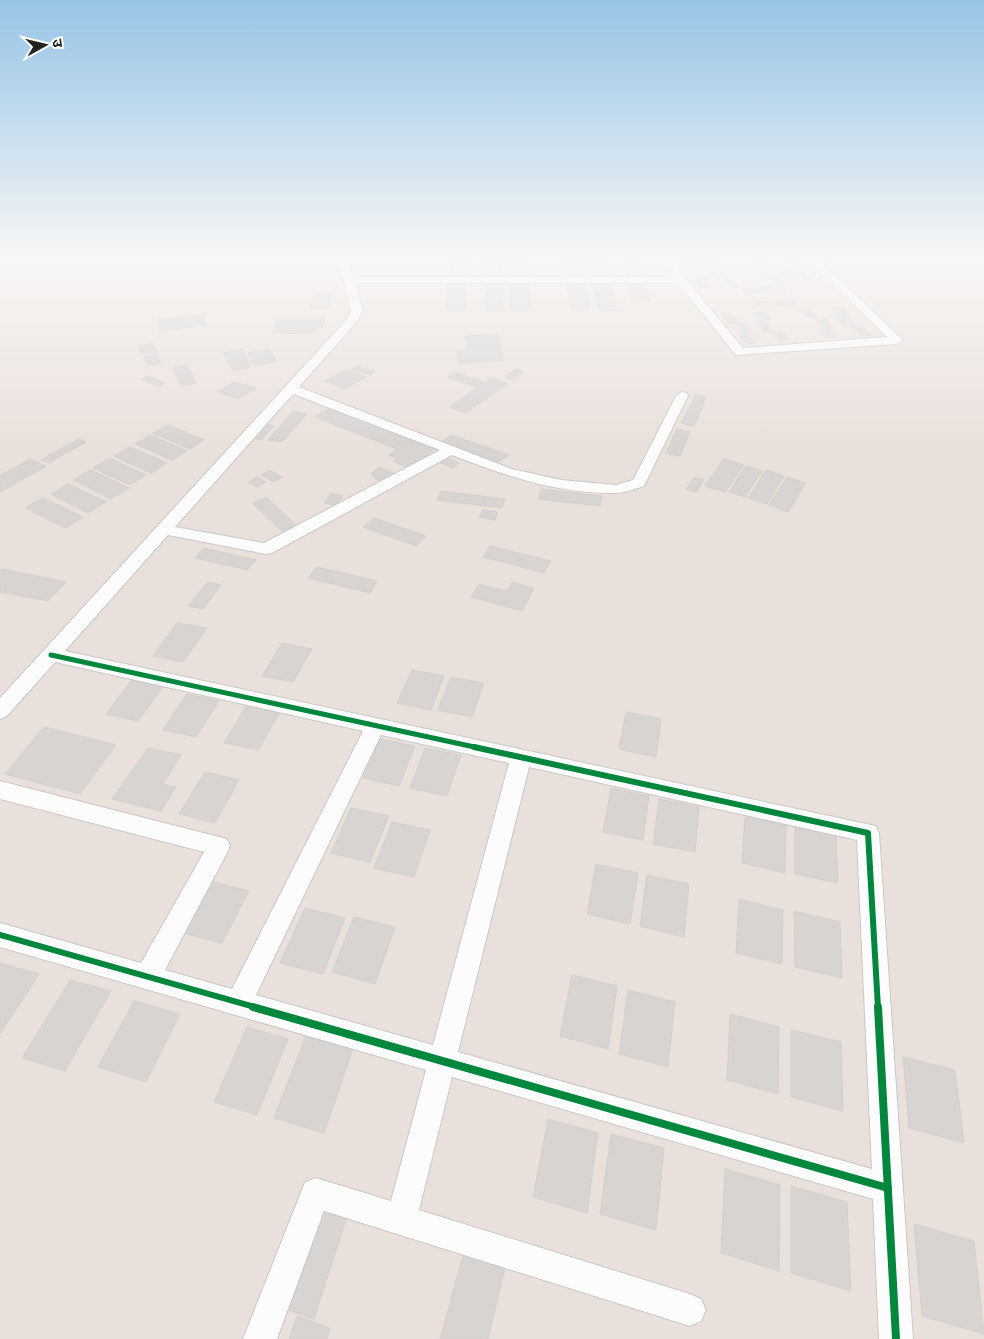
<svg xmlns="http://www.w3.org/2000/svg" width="984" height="1339" font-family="Montserrat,'Noto Sans Devanagari',sans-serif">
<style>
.military{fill:#eae0db}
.building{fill:#d7d4d2;stroke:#d3d0cc}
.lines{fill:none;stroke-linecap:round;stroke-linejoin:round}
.minor-casing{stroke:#c9c8c7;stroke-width:2}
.minor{fill:#fdfcfc;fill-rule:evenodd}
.cycleway-far2-casing{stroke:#fff;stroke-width:8}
.cycleway-far1-casing{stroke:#fff;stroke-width:9}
.cycleway-casing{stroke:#fff;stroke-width:11}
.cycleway-far2{stroke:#00873e;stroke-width:5}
.cycleway-far1{stroke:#00873e;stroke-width:6}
.cycleway{stroke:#00873e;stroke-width:8}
</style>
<rect width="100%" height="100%" fill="#f0eeeb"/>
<path class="military" d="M0 257H984V1339H0Z"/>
<path class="building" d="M450 257H466V276H450Z
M486 257H502V276H485Z
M508 257H526L529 276H510Z
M565 257H579L583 276H568Z
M588 257H603L609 276H593Z
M622 257H638L644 277H627Z
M781 257H790L797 264 788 265Z
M760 259 767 266H757L751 260Z
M711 263H721L727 270 716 271Z
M682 265H691L696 272H687Z
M783 265H792L799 272 789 273Z
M712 271H721L727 279H718Z
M694 272H702L709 280 700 281Z
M805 272 812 280 804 281 797 273Z
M775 274 783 282 774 283 766 275Z
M724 279H733L740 286 732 287Z
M696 281H704L709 288 701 289Z
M448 283H466L465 310H446Z
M486 283 503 284V310H485Z
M510 284H529L530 310H510Z
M567 284H585L590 310H571Z
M592 284H611L617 310H598Z
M628 284H645L651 301H633Z
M781 287 786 292 747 294 743 289Z
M314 295H332L328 309H309Z
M793 299 798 304 758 307 753 302Z
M842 307 850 315 840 316 832 308Z
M799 309H809L818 317 808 318Z
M754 312H764L771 320 761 321Z
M203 314 206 325 160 331 158 320Z
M722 314H732L739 323 729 324Z
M845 316 854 325 844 326 835 317Z
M279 318H325L322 328H316L314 334 272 333Z
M815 318H824L833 327H824Z
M765 321 774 331 764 332 755 322Z
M736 323H746L753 333H744Z
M861 325 871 335 861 336 850 326Z
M818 328H827L837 337 828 338Z
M781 331 789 340 780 341 771 332Z
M747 333 755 343 746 344 738 334Z
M497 334 504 361 459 363 456 351H469L465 336Z
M152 343 157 351 143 355 138 346Z
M242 349 251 367 233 371 223 353Z
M269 349 277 361 254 366 247 353Z
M157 354 161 364 149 366 144 357Z
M187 365 196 383 182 386 173 368Z
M358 366 375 372 370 375 352 369Z
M516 369 524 372 513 380 505 377Z
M345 370 356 373 366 377 345 389 325 381Z
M455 372 484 382 476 387 447 377Z
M147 376 165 383 159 386 141 379Z
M491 378 507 384 466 413 449 407Z
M234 382 256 388 238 399 217 392Z
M695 394 706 396 703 404 692 403Z
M691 404 703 406 694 426 681 423Z
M330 408 435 449 409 468 393 461 396 458 389 455 397 449 315 417Z
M293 411 307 414 282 442 268 440Z
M264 424 274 426 261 440 251 438Z
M168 425 204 440 190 449 153 433Z
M677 429 690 432 680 456 666 453Z
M151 435 187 451 172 460 135 444Z
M451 435 509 455 498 462 442 442Z
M79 439 86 442 49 463 41 460Z
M130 447 167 463 151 473 114 456Z
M444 457 459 463 453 468 438 462Z
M109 458 146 475 130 485 93 468Z
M30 459 46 466 0 492V476Z
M724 459 744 465 725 492 705 486Z
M746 466 762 471 745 497 729 492Z
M379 467 398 475 387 484 373 478 376 476 371 474Z
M91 470 129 488 111 499 74 480Z
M270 470 282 477 274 482 261 475Z
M766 470 784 476 767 504 748 498Z
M257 477 266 482 256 487 248 482Z
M695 477 704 480 696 492 686 489Z
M787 477 806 483 788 512 769 505Z
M68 484 106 502 88 513 51 494Z
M541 489 602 496 600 506 538 499Z
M441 491 505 499 502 508 437 500Z
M331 493 343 496 336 505 324 503Z
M266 497 296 525 282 531 252 503Z
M43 498 83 517 65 528 25 508Z
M483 510 498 512 495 520 479 517Z
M374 518 426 536 416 546 363 527Z
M490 546 551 561 544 573 483 557Z
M204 548 256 560 247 570 195 558Z
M317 567 377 581 370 593 308 578Z
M2 569 66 582 48 601 0 592V571Z
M208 582 221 585 203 609 188 606Z
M512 582 534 588 522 611 471 597 479 584 507 591Z
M177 623 207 628 183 662 153 656Z
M282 643 312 649 293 682 262 676Z
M412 670 444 676 431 710 397 703Z
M451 677 484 683 472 717 438 710Z
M132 680 163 686 138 721 106 714Z
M187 694 219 701 196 737 163 730Z
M247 705 280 712 258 750 224 743Z
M626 712 661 719 656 757 619 749Z
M44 727 116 745 80 794 5 774Z
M380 739 415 746 399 786 363 778Z
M148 748 181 755 163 784 176 787 161 811 112 799Z
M425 748 461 755 447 796 410 788Z
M205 772 239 780 215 823 179 814Z
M611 788 649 796 643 840 603 832Z
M659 799 699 807 695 852 653 844Z
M351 808 389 816 370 862 331 853Z
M745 817 786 826 785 873 742 863Z
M392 822 430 830 414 877 374 868Z
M795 827 836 836 838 883 795 874Z
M596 864 638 873 630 924 587 914Z
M647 875 689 884 684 937 640 926Z
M210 881 249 891 222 943 182 933Z
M739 899 783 910 782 964 736 953Z
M305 908 345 918 323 974 280 963Z
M794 911 840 922 842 978 795 967Z
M354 917 395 927 375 984 332 972Z
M0 963 39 974 0 1034Z
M572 975 617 986 608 1049 560 1036Z
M70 980 111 991 65 1071 22 1058Z
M628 990 675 1002 668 1067 619 1054Z
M134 1001 180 1014 146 1082 98 1067Z
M730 1014 779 1027 778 1094 727 1080Z
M247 1027 288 1039 257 1115 214 1102Z
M791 1030 841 1042 843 1111 791 1097Z
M307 1033 354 1046 324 1133 274 1118Z
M903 1057 955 1070 964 1143 909 1128Z
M548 1119 598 1133 587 1213 533 1197Z
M611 1134 664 1148 656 1230 600 1214Z
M725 1169 780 1185 779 1271 721 1253Z
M791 1186 847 1202 851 1291 791 1273Z
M319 1194 351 1204 314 1319 280 1307Z
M914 1224 974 1241 984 1334 922 1316Z
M465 1248 506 1264 488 1339H440Z
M297 1316 330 1328 327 1339H289Z"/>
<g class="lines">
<defs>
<path id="minor" d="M338 257H348L353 277H674L661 257H706L701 260 674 262 685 278 743 348 887 337 805 257H816L903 340 897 344 736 355 678 283H355L363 310 359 319 299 387 512 469 561 480 616 485 633 480 676 396 682 392 687 393 688 396 644 486C635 489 624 493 615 493 558 494 503 475 452 455L272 553 266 554 168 535 65 651 876 826 879 833 913 1339H879L873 1199 452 1077 419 1210 690 1294 701 1299 706 1310 701 1321 690 1326 324 1211 277 1339H243L305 1182 316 1178 391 1201 426 1070 0 947V923L141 963 204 852 0 799V781L227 839 230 846 227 853 165 970 232 989 363 731 55 662 7 716 0 719V698L348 318 351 310ZM293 394 440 450 264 543 175 527ZM381 735 509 763 433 1045 256 995ZM529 767 857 840 872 1169 458 1052Z"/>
</defs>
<use href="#minor" class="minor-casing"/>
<use href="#minor" class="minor"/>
<defs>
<path id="cycleway-far2" d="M51 655 479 748"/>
<path id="cycleway-far1" d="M474 747 868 833 878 1008
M0 935 258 1008"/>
<path id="cycleway" d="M253 1007 888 1188
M878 1007 896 1339"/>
</defs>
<use href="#cycleway-far2" class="cycleway-far2-casing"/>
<use href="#cycleway-far1" class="cycleway-far1-casing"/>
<use href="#cycleway" class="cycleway-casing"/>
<use href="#cycleway-far2" class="cycleway-far2"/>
<use href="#cycleway-far1" class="cycleway-far1"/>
<use href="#cycleway" class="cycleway"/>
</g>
<linearGradient id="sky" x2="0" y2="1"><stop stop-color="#97c4e6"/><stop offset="0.58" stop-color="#f8f7f6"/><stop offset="1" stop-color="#f8f7f6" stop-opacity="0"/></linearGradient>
<rect width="984" height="445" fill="url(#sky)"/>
<g transform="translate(45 45) rotate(82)" stroke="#ffffff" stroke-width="4" paint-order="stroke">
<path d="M0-4L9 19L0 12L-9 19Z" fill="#222222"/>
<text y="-8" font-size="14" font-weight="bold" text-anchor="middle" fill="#222222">उ</text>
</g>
</svg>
